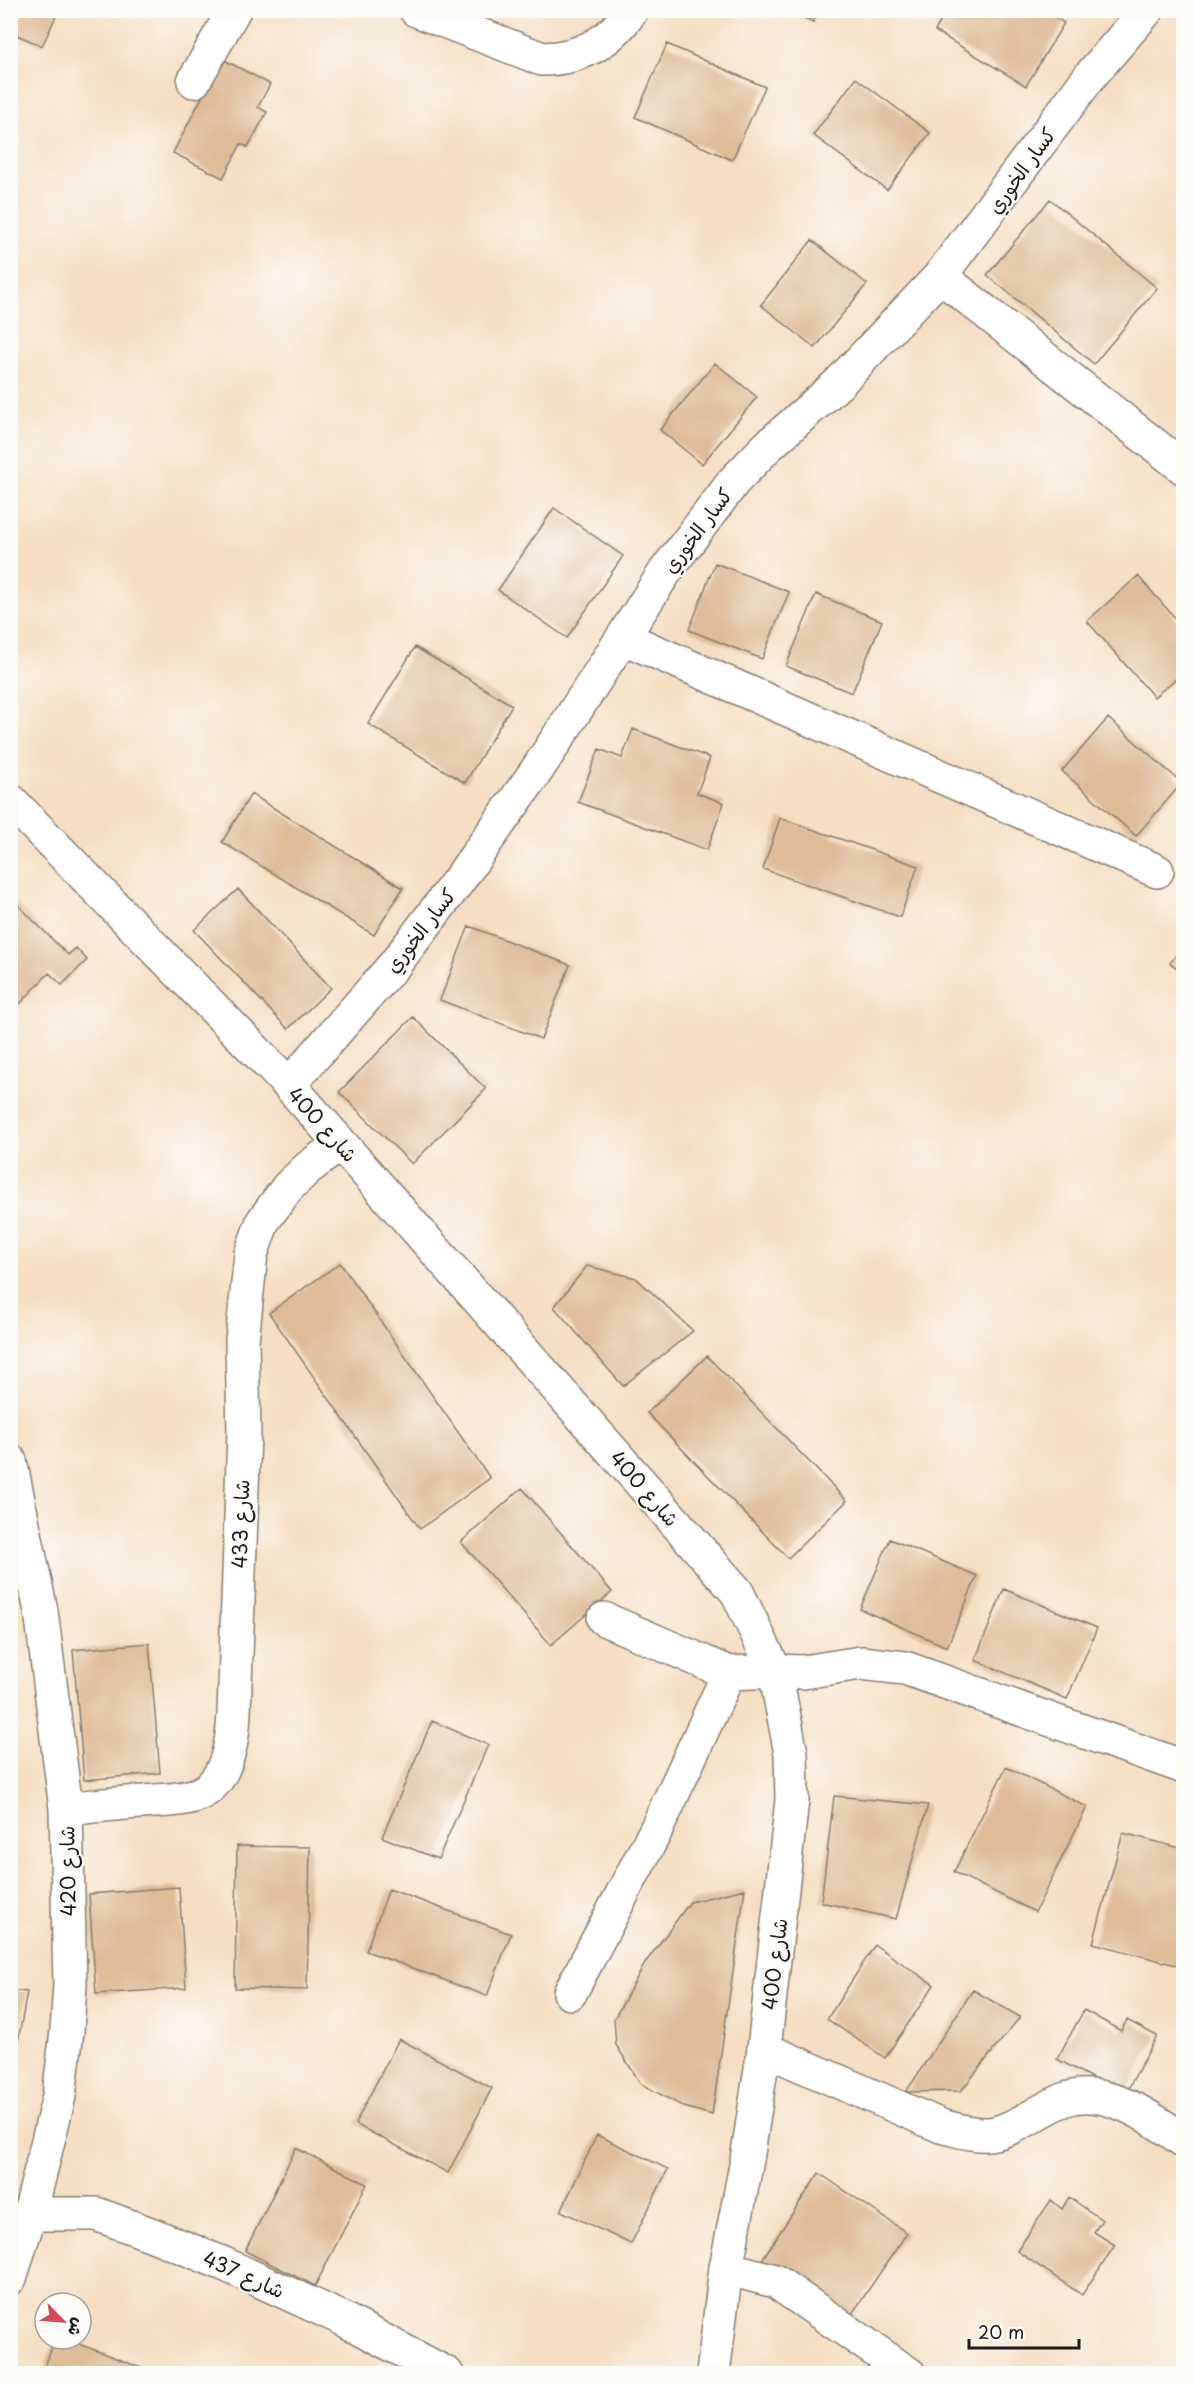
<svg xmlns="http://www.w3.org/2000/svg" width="1194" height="2384" font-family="'Playpen Sans','Playpen Sans Arabic',sans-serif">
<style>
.building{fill:#debc98}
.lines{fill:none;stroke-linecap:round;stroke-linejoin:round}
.minor-casing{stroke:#887d70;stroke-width:36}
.major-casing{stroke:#887d70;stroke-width:36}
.minor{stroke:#fff;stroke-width:33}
.major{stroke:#fff;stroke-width:33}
.labels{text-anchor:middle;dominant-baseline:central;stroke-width:4.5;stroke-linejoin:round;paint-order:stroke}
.street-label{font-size:20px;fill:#1c1c1c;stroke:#fdfcf7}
</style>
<rect width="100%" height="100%" fill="#fdfcf7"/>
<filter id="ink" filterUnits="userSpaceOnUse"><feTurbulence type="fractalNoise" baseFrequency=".0167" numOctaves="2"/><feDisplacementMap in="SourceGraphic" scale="12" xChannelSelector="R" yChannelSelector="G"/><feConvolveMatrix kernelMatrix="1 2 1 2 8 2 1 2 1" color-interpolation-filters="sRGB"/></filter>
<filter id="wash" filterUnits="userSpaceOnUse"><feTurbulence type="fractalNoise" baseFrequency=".008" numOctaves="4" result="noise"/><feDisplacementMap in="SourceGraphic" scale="24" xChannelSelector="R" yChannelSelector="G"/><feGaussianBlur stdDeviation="1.35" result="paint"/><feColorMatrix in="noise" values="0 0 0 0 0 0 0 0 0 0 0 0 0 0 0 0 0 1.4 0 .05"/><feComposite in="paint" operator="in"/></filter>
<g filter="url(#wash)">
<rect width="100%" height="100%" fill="#f5dec3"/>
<g id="blocks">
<path class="building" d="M10 10H59L42 46 17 35 10 47Z
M787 10H818L813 22Z
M947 10H1043L1064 23 1026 86 935 31Z
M667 44 765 87 732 160 635 117Z
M222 59 270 84 258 107 267 112 248 147 241 144 223 178 173 153Z
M856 78 930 133 887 190 813 135Z
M1050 199 1157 288 1094 364 987 275Z
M812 240 867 284 815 348 761 305Z
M715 363 757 397 702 464 660 430Z
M554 508 623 556 567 638 498 590Z
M715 563 789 592 762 659 689 630Z
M1138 576 1184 628V672L1154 697 1087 621Z
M816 594 882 621 852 693 786 666Z
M415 647 512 705 465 783 368 724Z
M1108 718 1182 783 1136 836 1062 771Z
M633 729 710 758 697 793 724 803 707 850 578 802 599 749 622 758Z
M251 794 403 888 374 935 222 842Z
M780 818 918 866 900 917 763 869Z
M238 889 331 988 288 1029 194 930Z
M14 901 68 955 76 948 87 960 62 985 49 973 16 1008 10 1003V904Z
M469 926 570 965 541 1039 440 1000Z
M1184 945V973L1170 963Z
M413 1017 486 1089 412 1164 339 1092Z
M340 1263 490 1478 420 1529 269 1313Z
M587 1266 636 1278 693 1331 623 1386 554 1307Z
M707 1356 847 1501 788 1558 647 1413Z
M522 1488 612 1592 551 1645 461 1542Z
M890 1539 977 1576 947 1647 860 1609Z
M1004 1589 1097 1628 1067 1699 975 1660Z
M149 1643 160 1773 84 1780 73 1650Z
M432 1721 488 1745 438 1859 382 1837Z
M1006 1767 1087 1807 1035 1912 954 1872Z
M834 1796 928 1805 896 1919 821 1902Z
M1123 1833 1184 1849V1936L1176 1965 1093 1943Z
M237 1846 310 1847 307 1990 235 1988Z
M179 1887 186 1988 96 1994 89 1894Z
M389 1889 511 1934 487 1996 366 1951Z
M745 1889 712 2115 684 2107 641 2084 616 2045 614 2019 646 1962 690 1902Z
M875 1945 934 1985 885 2058 827 2019Z
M10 1990 27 1992 12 2075 10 2074Z
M973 1990 1020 2017 961 2091 906 2092Z
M1084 2010 1121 2031 1127 2020 1157 2036 1124 2096 1057 2059Z
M399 2039 492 2088 448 2173 355 2124Z
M597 2135 668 2169 631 2244 561 2211Z
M296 2148 367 2184 315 2286 245 2251Z
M819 2173 907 2233 848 2320 761 2261Z
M1069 2197 1102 2220 1094 2232 1115 2245 1082 2295 1017 2251 1051 2200 1062 2209Z
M55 2339H66L157 2374H42Z"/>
</g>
</g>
<g filter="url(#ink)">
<use href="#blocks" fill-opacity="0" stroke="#887d70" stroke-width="1.5"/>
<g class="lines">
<defs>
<path id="minor" d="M416 10 542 59C581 59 610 42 632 10
M194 81 234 10
M940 276 1184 468
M624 638 1157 871
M289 1085 395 964 459 880 537 770 665 572 734 481 768 446 838 384 940 276 1090 76 1147 10
M10 1461 41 1611 66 1809 70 1985 67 2031 59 2096 30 2214 10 2278
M604 1619 729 1673
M66 1809C92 1806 118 1803 144 1802 162 1800 182 1801 199 1794 227 1782 233 1740 234 1713L244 1433 242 1341 251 1254 263 1221 288 1187 308 1168 340 1144
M570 1993 656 1830 729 1673 775 1671
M764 2049 941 2126C957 2130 979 2137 995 2133 1020 2127 1042 2108 1066 2099 1105 2085 1154 2119 1184 2141
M30 2214H96L153 2235 224 2264 341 2318 447 2374
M726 2268 775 2281 909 2374"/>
<path id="major" d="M10 800 289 1085 737 1592 775 1671 791 1753 792 1800 764 2049 747 2160 726 2268 713 2374
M775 1671 803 1672 861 1663 905 1668 1184 1767"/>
</defs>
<use href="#minor" class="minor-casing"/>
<use href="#major" class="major-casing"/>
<use href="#minor" class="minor"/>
<use href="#major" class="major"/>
</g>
</g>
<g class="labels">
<g class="street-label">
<text transform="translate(1021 170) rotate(-54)">كسار الخوري</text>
<text transform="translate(697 530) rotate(-53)">كسار الخوري</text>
<text transform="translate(420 930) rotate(-52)">كسار الخوري</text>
<text transform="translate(323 1124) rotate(48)">شارع 400</text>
<text transform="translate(645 1488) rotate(49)">شارع 400</text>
<text transform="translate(240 1524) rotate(-88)">شارع 433</text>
<text transform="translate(67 1871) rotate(-91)">شارع 420</text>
<text transform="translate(774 1964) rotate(-83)">شارع 400</text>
<text transform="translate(244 2274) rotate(24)">شارع 437</text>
</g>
</g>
<rect width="1194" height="2384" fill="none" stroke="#fdfcf7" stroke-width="36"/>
<g transform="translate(63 2321) rotate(115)"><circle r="28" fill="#fdfcf7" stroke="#a3a29f" stroke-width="1.5"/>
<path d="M0-4.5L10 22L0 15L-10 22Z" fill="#d1495b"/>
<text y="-9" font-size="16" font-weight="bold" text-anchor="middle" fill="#1c1c1c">ش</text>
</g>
<path d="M969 2339v9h110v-9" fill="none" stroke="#1c1c1c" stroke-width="3"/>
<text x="978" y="2339" font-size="18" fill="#1c1c1c" stroke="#fdfcf7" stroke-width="4.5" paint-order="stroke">20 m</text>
</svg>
